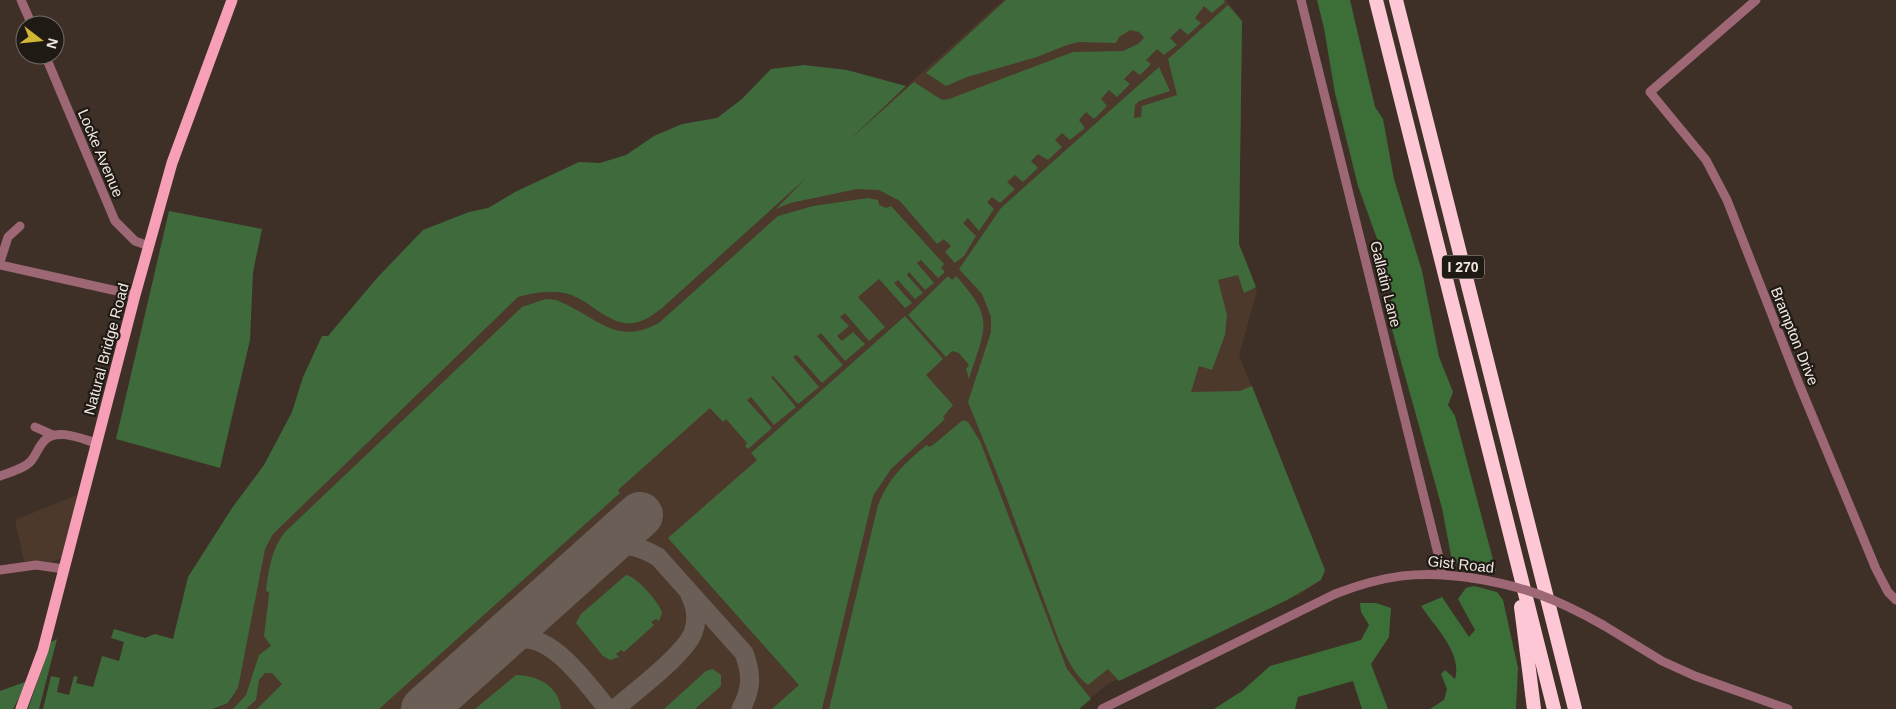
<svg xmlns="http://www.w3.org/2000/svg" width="1896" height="709" font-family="Arial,sans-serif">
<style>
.built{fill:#4c392b}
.green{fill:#3f6a3c}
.forest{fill:#3c6f38}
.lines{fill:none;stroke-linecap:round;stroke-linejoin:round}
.taxiway{stroke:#6a5e56;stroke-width:19}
.runway{stroke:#6a5e56;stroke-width:46}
.minor{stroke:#9d6775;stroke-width:9}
.major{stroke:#f89fb8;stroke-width:11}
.highway{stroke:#fec7d5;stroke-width:14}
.minor-bridge{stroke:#9d6775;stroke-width:9}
.labels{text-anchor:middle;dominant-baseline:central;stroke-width:4.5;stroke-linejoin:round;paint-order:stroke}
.shield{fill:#201a15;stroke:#b2aaa4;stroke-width:1}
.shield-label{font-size:14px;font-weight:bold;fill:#f0e7e1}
.street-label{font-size:15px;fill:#f0e7e1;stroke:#201a15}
</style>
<rect width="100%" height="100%" fill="#3e3027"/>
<path class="built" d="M1003 0H1226L1242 21 1239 244 1257 291 1239 355 1325 570 1321 580 1300 594 1108 684 1077 709H216L229 703 238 688 265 543 275 528 518 297 543 289 573 296 602 313 813 170Z
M77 495 61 558 52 562 24 561 15 520Z"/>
<path class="green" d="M1006 0H1224L1225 2 1212 13 1204 6 1195 18 1201 23 1188 35 1180 28 1170 38 1177 45 1164 55 1157 49 1146 60 1151 64 1140 75 1133 70 1124 79 1130 84 1117 97 1109 90 1101 99 1107 106 1094 119 1086 112 1079 120 1085 128 1070 140 1062 133 1055 140 1062 147 1048 160 1038 154 1031 161 1038 168 1023 182 1015 175 1007 182 1015 189 1000 203 992 197 987 202 994 209 979 231 968 218 963 223 976 236 964 256 955 263 945 252 951 246 944 239 937 244 900 201 879 190 857 189 790 203 776 209 806 178 661 309C655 313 648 319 641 321 616 332 593 303 571 295 553 289 536 292 518 297L273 534 265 549 238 688 228 703 213 709H43L51 676 60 678 57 692 69 695 74 676 78 677 76 683 93 687 102 656 119 661 124 642 111 638 114 629 145 638 155 634 173 639 188 577 232 508 264 465 292 412 303 377 322 336H328L377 278 423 230 469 212 488 208 515 192 579 162 600 163 626 155 654 136 682 124 717 118 742 99 771 69 804 65 847 70 906 86 847 142 914 82 942 100 949 99 1073 52 1123 51 1138 44 1144 38 1139 32 1130 30 1119 37 1116 43 1079 42 1067 45 1037 57 967 77 946 86 926 73Z
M1228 5 1242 21 1239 244 1256 287 1244 293 1238 275 1218 280 1227 315 1225 335 1212 370 1199 366 1191 392 1240 391 1252 386 1325 570 1321 580 1287 600 1119 681 1108 669 1088 685C1074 675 1066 656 1059 641L1004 491 968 402 991 332V317L982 294 959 269 1001 208 1159 67 1170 91 1139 101 1135 105 1134 118 1141 117 1142 106 1177 95 1168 59Z
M868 198 878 200 879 205 886 208 891 206 944 264 941 268 945 272 938 278 921 260 917 263 934 283 925 290 909 272 907 275 923 293 915 299 898 280 894 283 912 303 905 308 879 279 858 297 885 327 869 341 845 313 840 317 849 326 837 336 842 341 853 332 865 344 845 361 821 333 817 336 843 365 822 383 797 355 793 357 819 387 798 404 773 376 771 377 796 407 774 425 751 397 747 400 772 428 748 449 745 446 747 443 726 419 723 422 710 408 618 490 620 493 379 709H257L282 684 272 673H265L259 680 256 700 246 709H233L246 695 259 655 271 646 264 636 269 595V592L266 591C269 569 271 550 285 532L522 307 546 299 556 300C597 316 616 348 660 322L778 216 813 206Z
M169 211 262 229 253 272 250 340 220 468 116 439Z
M948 276 952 280 956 276C996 320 985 327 969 379L966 369 969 365 959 353 952 351 946 357 908 315Z
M905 316 943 359 926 375 953 405 943 417 945 419 891 469 873 496 822 709H772L799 685 668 538 757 460 751 453Z
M963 420 968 422 980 441 1067 669 1091 699 1079 709H829L878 505C888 479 906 461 927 445L929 447 933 445Z
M626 575C636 576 660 603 662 613L659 621 656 619 651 622 654 625 624 652 621 650 616 654 619 657 610 660 603 656 576 623 581 614Z
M57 639 39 709H28L51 642Z
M713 669 721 675V686L695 709H664L706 671Z
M516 675C537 675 559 686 561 709H475Z
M28 681 13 709H0V691Z"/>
<path class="forest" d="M1317 0H1350L1375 107 1383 119 1394 179 1422 271 1439 357 1453 392 1448 405 1455 416 1496 571 1471 569 1452 561 1442 508 1388 315 1390 302 1395 294 1385 284 1384 258 1358 186 1335 93 1324 28Z
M1474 586 1497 592 1503 600 1518 668 1516 709H1430L1444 700 1447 689 1441 674 1445 670 1455 679C1463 653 1434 626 1421 606L1442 597 1469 637 1475 630 1458 599 1466 588Z
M1360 603H1376L1391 608 1389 637 1371 664 1388 709H1362L1353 681 1298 697 1295 709H1214L1242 691 1270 666 1361 640 1369 625 1361 612Z"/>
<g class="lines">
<path class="taxiway" d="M598 553C623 543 634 543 658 557L744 653C752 675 752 688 741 709
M488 652C499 646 511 639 524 639 556 638 589 687 608 709
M615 709C635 691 683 656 693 633 698 620 696 607 690 595"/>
<path class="runway" d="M424 709 640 515"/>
<path class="minor" d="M21 0 32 25
M1301 0 1443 574
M1756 0 1650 92 1706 160 1727 200 1799 384 1876 569 1888 592 1896 600
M45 55 115 221 135 241 149 246
M0 262 8 237 20 226
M0 265 135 295
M35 427 53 435
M0 476C10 472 24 469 31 461 36 455 39 446 44 441 56 427 82 439 96 443
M0 570 36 565 64 569
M1603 625 1662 661 1695 676 1788 709
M1102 709 1335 594C1384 575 1420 570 1472 578"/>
<path class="major" d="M21 709 43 650 135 295 172 163 232 0"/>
<path class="highway" d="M1376 0 1554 709
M1396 0 1575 709
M1521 607 1534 709"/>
<path class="minor-bridge" d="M1472 578C1524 586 1557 599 1603 625"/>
</g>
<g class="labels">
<rect class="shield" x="1442" y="255.5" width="42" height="23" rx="4"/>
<g class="shield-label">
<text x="1463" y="267">I 270</text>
</g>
<g class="street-label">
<text transform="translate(101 153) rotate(67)">Locke Avenue</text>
<text transform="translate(1386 284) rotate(76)">Gallatin Lane</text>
<text transform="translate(1795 336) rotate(68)">Brampton Drive</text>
<text transform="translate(106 349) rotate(-75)">Natural Bridge Road</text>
<text transform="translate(1461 564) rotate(6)">Gist Road</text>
</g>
</g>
<g transform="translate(40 40) rotate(106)"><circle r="24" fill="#201a15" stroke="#736c67"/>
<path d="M0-4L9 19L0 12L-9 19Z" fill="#d2b736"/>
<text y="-8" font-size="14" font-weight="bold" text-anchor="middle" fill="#f0e7e1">N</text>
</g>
</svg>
